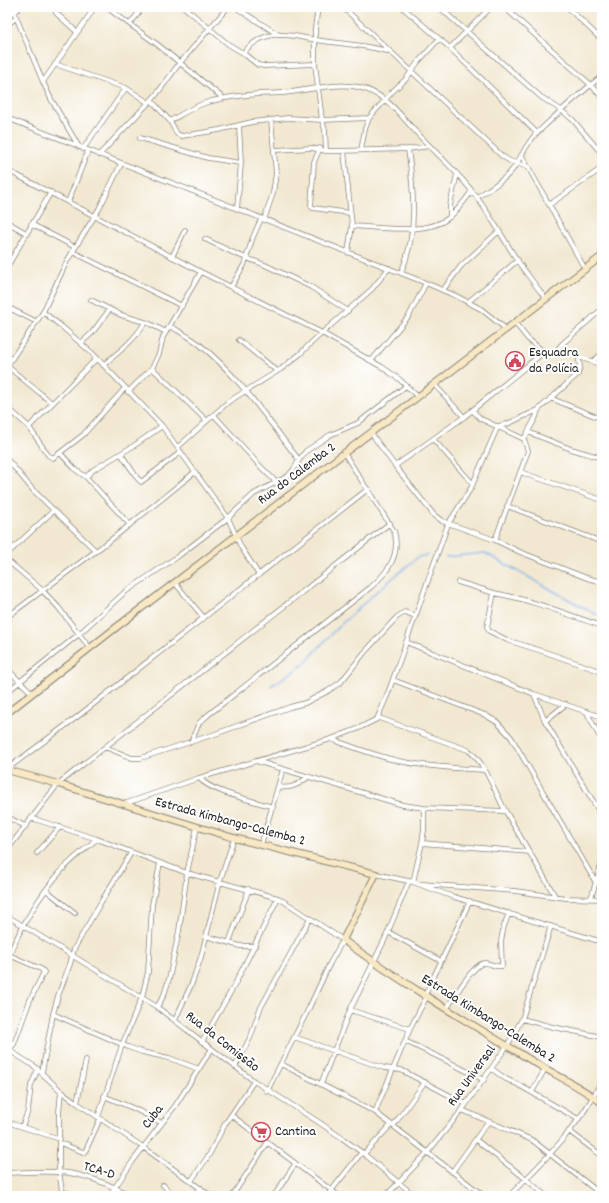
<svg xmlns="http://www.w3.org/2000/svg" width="609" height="1203" font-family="Dekko,sans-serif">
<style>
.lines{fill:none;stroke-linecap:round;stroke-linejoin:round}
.stream{stroke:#7cb0e9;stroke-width:1.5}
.street-casing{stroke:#878276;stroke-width:5.5}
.secondary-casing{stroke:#878276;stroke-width:8}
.street{stroke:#fff;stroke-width:4}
.secondary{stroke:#f8e8c3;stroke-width:6}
.labels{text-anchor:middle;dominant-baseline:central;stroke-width:4;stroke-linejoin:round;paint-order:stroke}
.poi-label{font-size:14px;fill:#1c1c1c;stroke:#fff;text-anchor:start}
.street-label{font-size:14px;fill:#1c1c1c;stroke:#fff}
</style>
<rect width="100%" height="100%" fill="#fff"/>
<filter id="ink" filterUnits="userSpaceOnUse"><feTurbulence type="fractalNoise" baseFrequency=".025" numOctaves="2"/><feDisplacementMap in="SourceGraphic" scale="8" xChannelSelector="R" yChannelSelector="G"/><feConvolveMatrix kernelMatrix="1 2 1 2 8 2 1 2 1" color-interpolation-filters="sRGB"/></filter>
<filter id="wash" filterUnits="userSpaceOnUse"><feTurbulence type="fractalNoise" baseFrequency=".012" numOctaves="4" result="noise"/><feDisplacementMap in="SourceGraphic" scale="16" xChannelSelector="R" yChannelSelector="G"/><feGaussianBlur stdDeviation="0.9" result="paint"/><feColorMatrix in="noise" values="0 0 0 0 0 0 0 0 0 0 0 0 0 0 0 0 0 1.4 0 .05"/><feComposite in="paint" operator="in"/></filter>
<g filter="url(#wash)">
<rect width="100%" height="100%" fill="#f2e8d1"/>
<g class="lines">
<path class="stream" d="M446 557 485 553 595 614 602 615
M271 686 303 665 332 633 376 592 418 557 429 555"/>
</g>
</g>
<g filter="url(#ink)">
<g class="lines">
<defs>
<path id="street" d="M12 7 43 82 51 99 79 147
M59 7 56 11V13L77 32
M106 7 158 45 223 98
M184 7 228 44 243 53 258 65 264 66 315 64
M235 7 279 35
M318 7 315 28V64L322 120 325 130 326 151
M340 7 347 11 502 156 510 161 528 167
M402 7 450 48 537 133
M439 7 541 97 561 110 573 120 602 154
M504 7 591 85 602 97
M567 7 602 40
M14 13 20 7
M130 24 143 7
M7 25 16 18
M450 48 491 7
M243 53C268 24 292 37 323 41 345 44 366 45 387 51
M55 64 126 88 149 103
M43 82 95 7
M151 100 170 121 177 134 182 136 219 130 252 122 288 118 322 120 369 118
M7 118 426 283 456 296 481 309 506 329
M170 121C182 114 193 107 205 103 230 95 257 94 283 93 307 91 333 82 358 87 387 94 398 113 417 133 433 150 451 166 467 185 487 208 501 235 517 260 526 273 536 286 546 299
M140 138 208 158 241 163
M320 148 314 162 311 206 313 208 350 213
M83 149 126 88
M275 150 312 148 326 151H339L408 149 430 146
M361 150 365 129 369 118 393 91 406 79 418 62 439 39
M344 151 352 226 348 252
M99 155 156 95 179 64 228 7
M522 156 585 269
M7 170 201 272 322 333 382 367 399 379 418 397
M477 197C489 189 504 181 513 169 522 157 526 143 537 133 558 113 579 94 602 76
M68 202 88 151
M549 205 602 168
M237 209 241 163 239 125
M450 217V205L457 174
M264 220 273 193 276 173 271 120
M7 222 26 233
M31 224 75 247
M352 226C378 227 425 235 447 219 457 212 464 201 472 191
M205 239 236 254 265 265 311 287 348 311
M73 252 182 306
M172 257 185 230
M7 267 51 192
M401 273C418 233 414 191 408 149
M231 287 244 265 253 237 261 219
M443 290 461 266 499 231
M91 300 121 315 148 323 166 332
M468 302 518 260
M7 307 37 322
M43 312 61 326 92 353 162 426 228 518 241 547 259 575
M515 323 528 339 544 352H565L602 365
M170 326C180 332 190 337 199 344 239 376 268 420 299 460
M239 340 277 371
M81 343 92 333 110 309
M558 352 559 348 562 344 602 309
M371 361 409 316 426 283
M593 361 602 354
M103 365C119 352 135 340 145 322
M7 366 43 312 67 261 99 209 121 164
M7 366 52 403
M152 368 207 421
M434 384 464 417
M128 392 152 368 159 354 163 337 201 272
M550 398 602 419
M7 407 29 427 48 455 53 458 83 435 125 388
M472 410 481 419 524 439 528 451 495 540
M214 415 260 466 277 483
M498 426 507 424 538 410
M29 427 97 358
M528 432 571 449 602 458
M371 433 395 466 434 515 442 521 495 540 520 552 587 578 602 582
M433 439 473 484
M524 439 536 417 538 410 578 374 580 366 578 356
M178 447 228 402 281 369 300 354 312 342 372 289 389 268
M60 453 76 470 86 477
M121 454 138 479 141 482 181 452
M7 459 33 490 96 551
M395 466 464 417 544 352
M520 472 602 500
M507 506 602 542
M130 525 86 477 93 470 135 445 162 426
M7 554 53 511
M7 560 42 590 58 607 90 648
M458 582 494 593 487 627 489 631 507 640 548 653 602 672
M175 583 204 618
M494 593C532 600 566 614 602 626
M11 614 112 539 195 472
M406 642 534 694 602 717
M7 669 32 693
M393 680 485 715 497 722 511 737 595 881
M7 692 79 634 125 592 177 557 228 518 254 494 288 476 294 469 299 460 306 451 330 435 358 423 406 386
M534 694 545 721 602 816
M586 711 602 741
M379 718 468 750C486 763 495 793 506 812 522 840 539 868 555 896
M545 721 566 704
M331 739C353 747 376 756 399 761 427 767 456 768 484 770
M191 742 199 723 208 715 371 587C388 572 401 555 394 531L344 453
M105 747 132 758H141L215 734 290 707 305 703 328 691 341 682 364 653 385 630 397 617 405 612 415 616
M256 761 403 805 424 808 505 811
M7 769 77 717 368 489
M199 778C213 793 252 800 273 807
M278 787C291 789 298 785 308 777
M124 804 199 778 331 739 357 729 377 719 387 696 448 524 471 488 498 426
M7 817 25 826
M31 818 97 839 187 873 278 898 293 907 343 940 330 963 309 1008 267 1091
M422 843 530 852
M261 845 283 769
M7 850 58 784 390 523
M37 853 60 827
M376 874 413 882 451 896 602 942
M413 882 422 843 424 830V808
M422 884 515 891 566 898 602 899
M46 890 75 913
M591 898 602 862
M7 916 157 1007 254 1081 317 1121 342 1138 364 1154 415 1196
M388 932 441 961
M206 936 240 946H255
M229 942 249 889
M7 960C20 928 39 896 62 870 72 859 85 849 97 839
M425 995 470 901
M157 1007 164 995 169 979 179 931 187 873 197 827
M447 1008C453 999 473 964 484 963 490 962 495 968 502 966L501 941 504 926 509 913
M350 1010 410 1029
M53 1014 128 1047 142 1052 169 1058 199 1069
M522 1019 553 1027 602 1037
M175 1020 192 983 201 957 220 881 234 838
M294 1037 384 1068 401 1070 466 1104
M405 1041 445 1060 484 1080
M202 1042 234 986 278 898
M7 1049 34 1066 61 1091 77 1103 143 1147 211 1196
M7 1051 14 1044 30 1000 44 972 41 969 9 955
M281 1064 375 1112 484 1196
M235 1067 251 1036 260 1009 310 918
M492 1069 506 1079 517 1084 578 1119
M42 1072 53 1014 58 996 70 964 74 949 101 902 131 853
M321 1084 350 1010 385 939 409 881
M61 1091 59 1112V1172L63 1196
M532 1092 545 1069
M104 1096 135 1109 162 1123
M77 1103 86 1060
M462 1110 532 1140 602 1195
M375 1112 410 1029 427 996
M231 1115 339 1196
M98 1117 122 1045 142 997 148 972 152 905 160 863
M7 1122 60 1139
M393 1126 425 1082
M22 1127 28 1111 31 1085 38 1069
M569 1131 602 1156
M476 1140 526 1179 546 1196
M60 1143 83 1152H85L100 1119
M364 1154 391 1125
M452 1172 488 1122
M7 1173C24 1172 41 1171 57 1172 80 1172 112 1185 131 1196
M191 1181 209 1155 225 1124 254 1081
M163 1185 174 1196
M63 1192 78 1196
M109 1196 133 1161 175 1106 211 1050
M192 1196 201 1188
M232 1196 268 1142
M274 1196 295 1164
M327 1196 362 1152
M386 1196 427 1153 462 1110 507 1046 522 1019 551 926
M509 1196C544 1161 581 1125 602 1080
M594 1196 602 1186"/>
<path id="secondary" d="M7 713 118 626 602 256
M7 770 58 784 234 838 376 874 343 940C402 983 466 1021 529 1059 553 1074 580 1086 602 1103"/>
</defs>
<use href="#street" class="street-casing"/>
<use href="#secondary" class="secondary-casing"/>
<use href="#street" class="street"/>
<use href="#secondary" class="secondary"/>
</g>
</g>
<defs>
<symbol id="civic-ring" viewBox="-11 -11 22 22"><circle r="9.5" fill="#fff" stroke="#d1495b" stroke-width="1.5"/><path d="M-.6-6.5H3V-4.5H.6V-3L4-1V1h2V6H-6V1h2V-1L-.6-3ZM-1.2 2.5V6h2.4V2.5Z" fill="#d1495b"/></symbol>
<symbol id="supermarket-ring" viewBox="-11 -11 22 22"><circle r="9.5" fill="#fff" stroke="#d1495b" stroke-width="1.5"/><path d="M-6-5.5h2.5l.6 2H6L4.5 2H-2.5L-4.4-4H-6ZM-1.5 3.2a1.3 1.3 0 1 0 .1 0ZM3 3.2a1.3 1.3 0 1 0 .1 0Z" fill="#d1495b"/></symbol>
</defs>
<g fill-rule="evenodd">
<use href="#civic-ring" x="504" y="350" width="22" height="22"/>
<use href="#supermarket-ring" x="250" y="1121" width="22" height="22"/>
</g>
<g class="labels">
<g class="poi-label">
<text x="529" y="353">Esquadra<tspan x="529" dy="16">da Polícia</tspan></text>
<text x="275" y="1132">Cantina</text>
</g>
<g class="street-label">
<text transform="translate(297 474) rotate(-37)">Rua do Calemba 2</text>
<text transform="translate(230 822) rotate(15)">Estrada Kimbango-Calemba 2</text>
<text transform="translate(488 1019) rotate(32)">Estrada Kimbango-Calemba 2</text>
<text transform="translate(222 1042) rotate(38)">Rua da Comissão</text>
<text transform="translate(472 1076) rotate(-54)">Rua Universal</text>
<text transform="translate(153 1117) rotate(-52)">Cuba</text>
<text transform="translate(99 1171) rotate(17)">TCA-D</text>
</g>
</g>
<rect width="609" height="1203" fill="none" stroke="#fff" stroke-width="24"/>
</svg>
